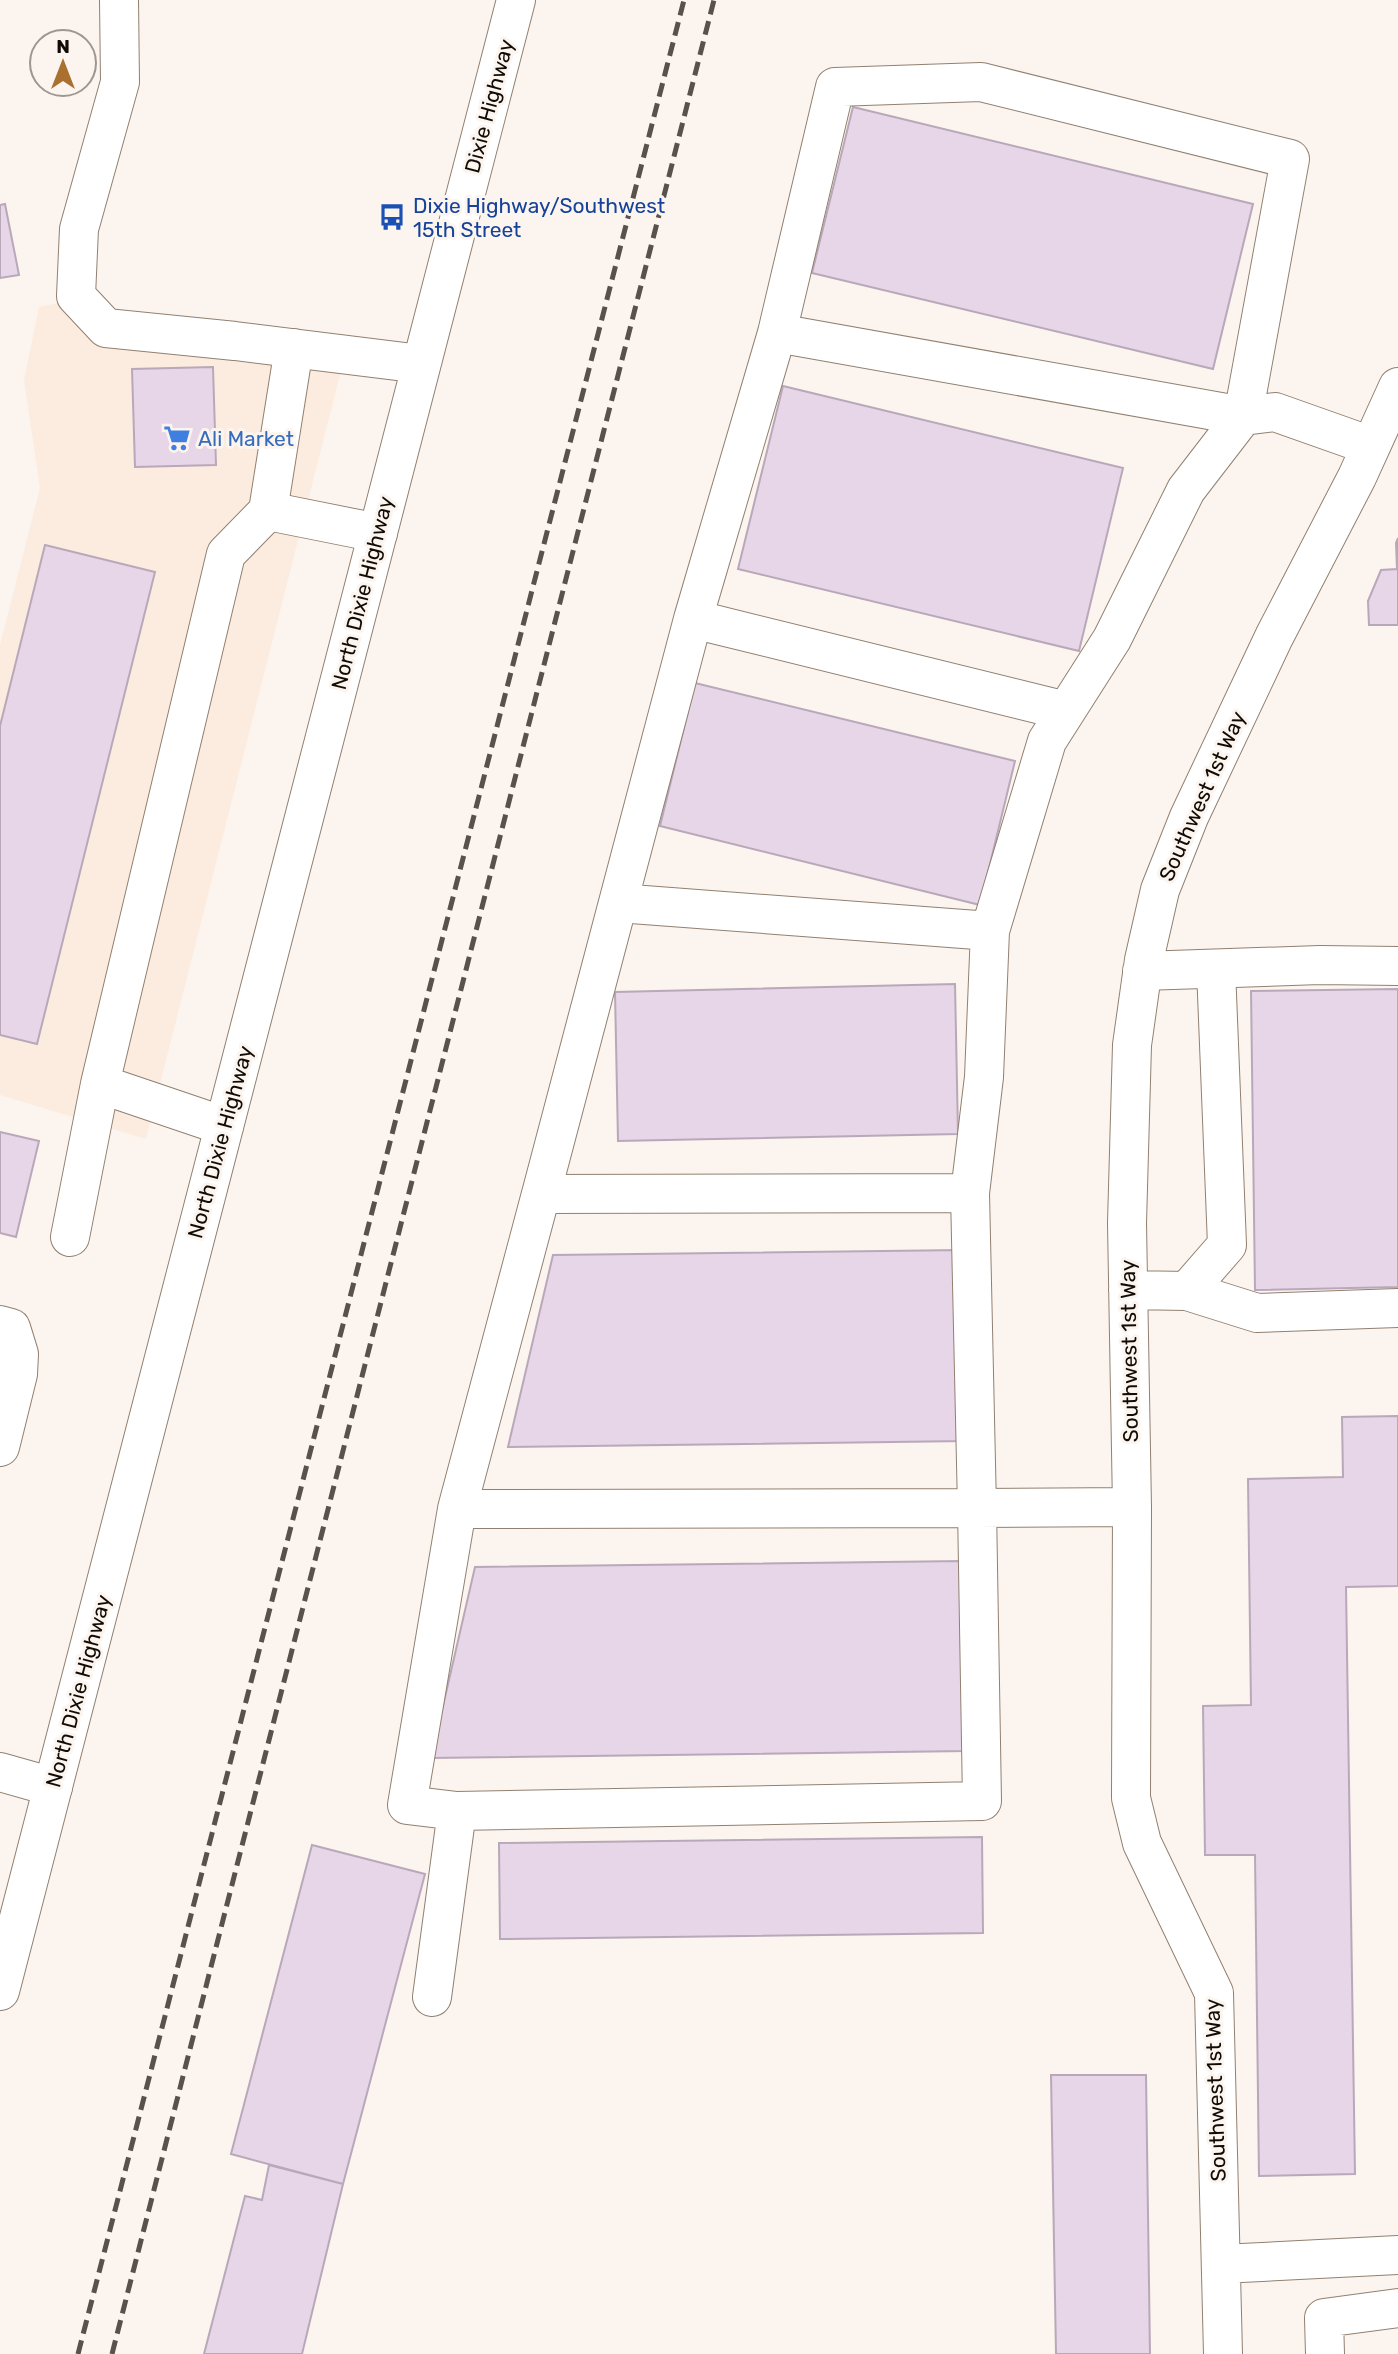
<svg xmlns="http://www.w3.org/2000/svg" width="1398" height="2354" font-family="Rubik,sans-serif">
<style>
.built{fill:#fcecdf}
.building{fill:#e7d6e7;stroke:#b8a8b9;stroke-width:2}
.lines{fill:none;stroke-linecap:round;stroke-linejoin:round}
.minor-casing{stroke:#918071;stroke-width:40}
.major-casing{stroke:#918071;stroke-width:40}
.minor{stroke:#fff;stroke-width:38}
.major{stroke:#fff;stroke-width:38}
.rail{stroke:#58514c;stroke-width:5;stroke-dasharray:14 7;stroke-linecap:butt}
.labels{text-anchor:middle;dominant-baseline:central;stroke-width:6;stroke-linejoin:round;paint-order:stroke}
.street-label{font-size:21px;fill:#110b06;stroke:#fcf4ee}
.transit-label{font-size:21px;fill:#164399;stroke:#fcf4ee;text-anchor:start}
.shop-label{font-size:21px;fill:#366cbe;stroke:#fcf4ee;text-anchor:start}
</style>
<rect width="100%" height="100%" fill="#fcf4ee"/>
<path class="built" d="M72 300 103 331 344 359 146 1139 0 1095V645L40 488 24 380 39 307Z"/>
<path class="building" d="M853 107 1253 204 1213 369 812 273Z
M5 204 19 275 0 278V205Z
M213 367 216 465 135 467 132 369Z
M783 386 1123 468 1079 651 738 569Z
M1398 538V625H1369L1368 601 1381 570 1397 569 1396 543Z
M45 545 155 572 37 1044 0 1035V726Z
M695 683 1015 761 980 905 660 826Z
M955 984 958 1134 618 1141 615 992Z
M1398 989V1287L1255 1290 1251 991Z
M0 1132 39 1141 16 1237 0 1233Z
M963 1250 965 1441 508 1447 553 1255Z
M1398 1416V1586L1346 1587 1355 2174 1259 2176 1255 1855H1205L1203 1706 1251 1705 1248 1479 1343 1477 1342 1417Z
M963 1561 966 1751 431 1758 475 1567Z
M982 1837 983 1933 500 1939 499 1843Z
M312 1845 425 1874 343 2184 231 2154Z
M1051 2075H1146L1150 2354H1056Z
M269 2165 343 2184 302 2354H204L245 2196 262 2200Z"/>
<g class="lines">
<defs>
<path id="minor" d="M119 0 120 82 79 229 76 296 106 328 235 341 421 364
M777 333 1243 416 1186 490 1112 639 1047 741 990 931 984 1077 970 1193
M294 348 268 511 378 533
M693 619 1066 711
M618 903 990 931
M1142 971 1320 965 1398 966
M224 1126 100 1084 226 554 268 511
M541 1194 693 619 777 333 835 87 981 82 1290 159 1243 416 1275 412 1371 446
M70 1237 100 1084
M1128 1290 1187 1291 1257 1313 1398 1308
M1187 1291 1227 1245 1216 969
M0 1325 11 1328 19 1354 18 1374 0 1447
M457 1509 977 1508 982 1801 457 1811
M0 1772 53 1787
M432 1997 457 1811 407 1805 457 1509 541 1194 970 1193 977 1508 1132 1507
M1221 2264 1398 2255
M1223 2354 1214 1993 1142 1843 1131 1798 1132 1507 1127 1223 1132 1045 1144 960 1160 890 1189 817 1274 637 1357 477 1398 387
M1325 2354 1324 2318 1398 2308"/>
<path id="major" d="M0 1991 516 0"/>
</defs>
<use href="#minor" class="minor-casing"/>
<use href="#major" class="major-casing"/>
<use href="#minor" class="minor"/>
<use href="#major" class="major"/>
<path class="rail" d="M78 2354 684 0
M112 2354 714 0"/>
</g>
<defs>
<symbol id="bus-bare" viewBox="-9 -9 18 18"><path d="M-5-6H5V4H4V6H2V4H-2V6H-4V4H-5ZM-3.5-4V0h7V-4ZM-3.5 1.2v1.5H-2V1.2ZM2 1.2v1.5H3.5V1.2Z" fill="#1a4fb4" stroke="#fcf4ee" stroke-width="2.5" paint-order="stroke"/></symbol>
<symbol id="supermarket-bare" viewBox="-9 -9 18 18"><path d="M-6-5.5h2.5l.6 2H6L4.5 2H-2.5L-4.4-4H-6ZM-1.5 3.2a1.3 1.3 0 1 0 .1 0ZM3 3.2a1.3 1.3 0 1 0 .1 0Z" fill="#3f7fe0" stroke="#fcf4ee" stroke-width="2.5" paint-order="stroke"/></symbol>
</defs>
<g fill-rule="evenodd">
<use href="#bus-bare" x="373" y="198" width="38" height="38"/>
<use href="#supermarket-bare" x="158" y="419" width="38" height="38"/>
</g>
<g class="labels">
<g class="street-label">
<text transform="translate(489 106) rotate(-75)">Dixie Highway</text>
<text transform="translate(362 593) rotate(-76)">North Dixie Highway</text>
<text transform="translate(1202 796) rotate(-66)">Southwest 1st Way</text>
<text transform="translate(220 1142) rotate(-75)">North Dixie Highway</text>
<text transform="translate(1129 1351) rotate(-91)">Southwest 1st Way</text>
<text transform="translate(78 1691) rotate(-75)">North Dixie Highway</text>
<text transform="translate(1215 2090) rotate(-92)">Southwest 1st Way</text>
</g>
<g class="transit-label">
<text x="413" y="205">Dixie Highway/Southwest<tspan x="413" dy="24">15th Street</tspan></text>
</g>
<g class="shop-label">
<text x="198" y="438">Ali Market</text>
</g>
</g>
<g transform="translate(63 63)"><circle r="33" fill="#fcf4ee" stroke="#9e9791" stroke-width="2"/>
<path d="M0-5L12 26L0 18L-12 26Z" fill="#aa7030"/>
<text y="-10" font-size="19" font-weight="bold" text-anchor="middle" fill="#110b06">N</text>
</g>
</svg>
